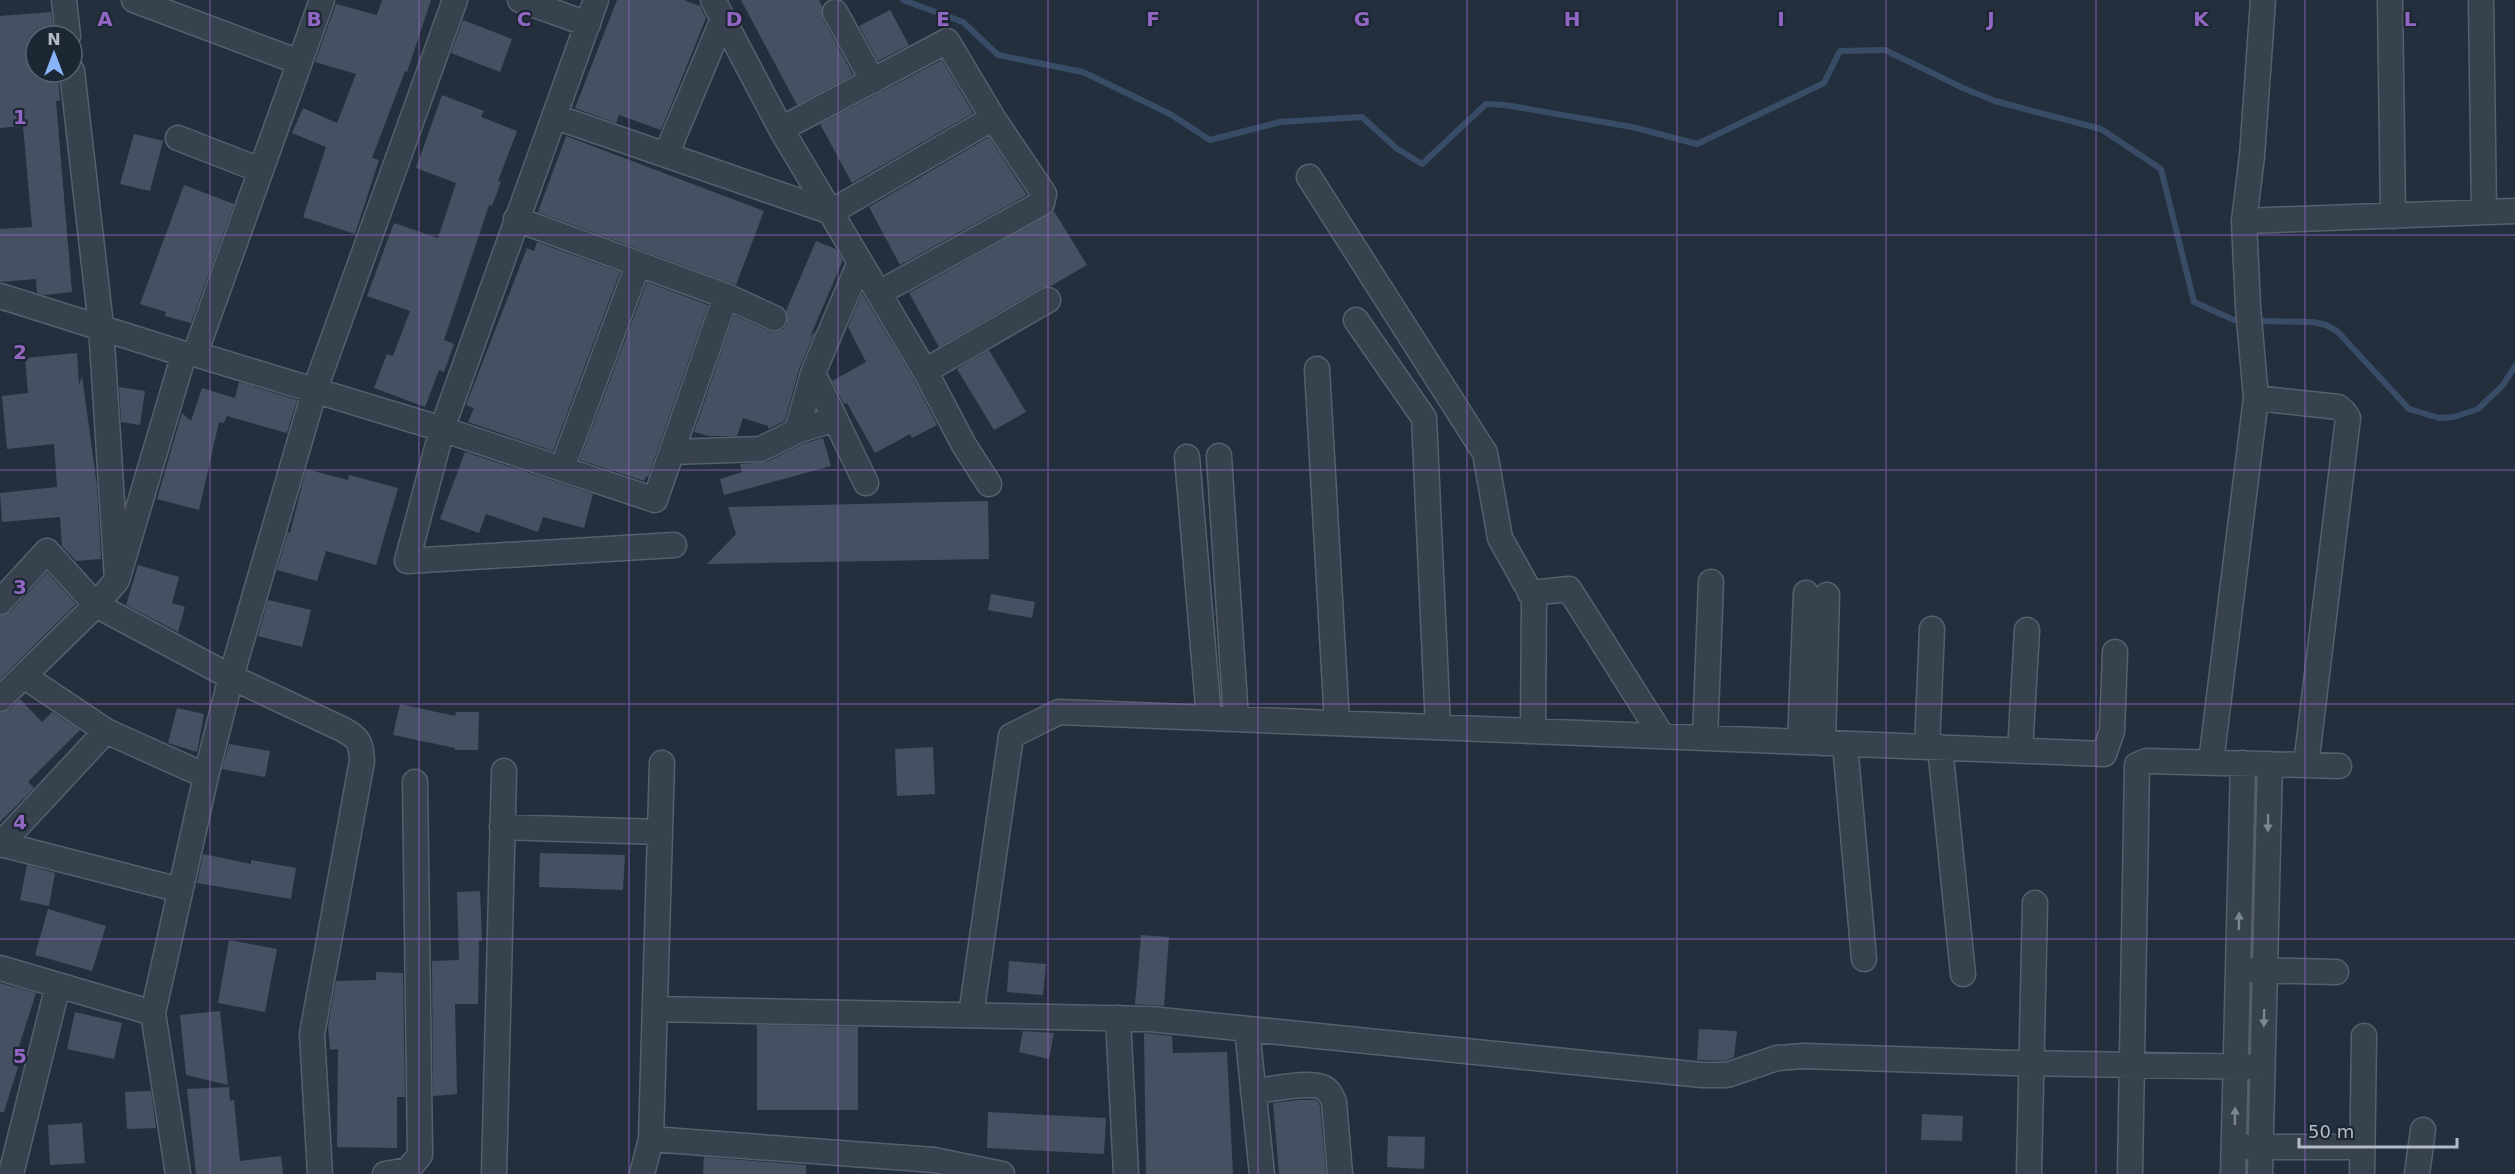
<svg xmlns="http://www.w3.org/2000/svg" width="2515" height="1174" font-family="'DejaVu Sans',sans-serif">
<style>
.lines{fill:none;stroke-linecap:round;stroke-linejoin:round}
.stream{stroke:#394c67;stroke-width:6}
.building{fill:#455162}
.street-casing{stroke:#565f6c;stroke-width:27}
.street{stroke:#38414e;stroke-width:24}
.oneway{fill:#7c8592}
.grid{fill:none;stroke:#9266c3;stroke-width:1.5;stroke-opacity:0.55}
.grid-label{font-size:20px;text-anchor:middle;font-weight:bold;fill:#9266c3;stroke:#1d2633;stroke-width:4.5;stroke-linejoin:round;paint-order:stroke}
</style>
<rect width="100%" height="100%" fill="#242f3e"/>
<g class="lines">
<path class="stream" d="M903 0 963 22 998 55 1083 72 1170 114 1210 140 1280 122 1362 117 1396 148 1422 164 1486 104 1505 105 1632 127 1697 144 1824 83 1840 51 1885 50 1963 88 1995 101 2101 129 2161 169 2194 302 2234 320 2243 321
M2253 321 2313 322 2326 325 2337 331 2409 409 2439 418 2454 417 2478 409 2503 385 2515 366"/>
</g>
<path class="building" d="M382 0H431L407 72 405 71 372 158 379 160 355 234 303 217 326 147 292 133 303 108 337 123 356 74 315 62 336 4 377 15Z
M617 0H684L700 6 706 18 661 130 619 115 616 123 575 108Z
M741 0H819L822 6 823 19 853 75 797 105Z
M890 10 909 45 878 61 859 26Z
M51 12 54 36H36V72H58L60 101H56L72 292 44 295 37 293 36 279 0 282V229L32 227 23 126 0 128V16Z
M463 20 512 39 500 72 451 53Z
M942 60 973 113 852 183 820 124Z
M442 95 484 111 481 117 517 131 498 181 501 182 492 206 489 205 444 340 454 344 444 372 439 370 425 407 374 388 387 354 393 356 410 311 367 296 394 223 438 238 456 183 416 168Z
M134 134 163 141 150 191 120 184Z
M566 136 764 211 736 285 538 212Z
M989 137 1027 195 900 265 869 207Z
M184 185 234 204 191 323 165 316 166 312 140 304Z
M1054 211 1087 265 1051 286 1041 288 939 347 909 293Z
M816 241 836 249 843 260 810 337 816 330 799 369 785 421 768 429V426L743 418 737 436H709L694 432 734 315 769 331 776 332 783 329 787 323 786 311Z
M537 242 620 272 553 451 468 422 474 408 466 405 527 248 534 251Z
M647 282 708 305 648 477 646 476 644 481 580 460Z
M862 293 913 378 937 425 912 438 910 434 875 453 847 403 844 404 832 381 866 362 848 327Z
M989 350 1026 412 994 430 957 369Z
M77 353 79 385 82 376 97 486 101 559 76 561 62 546 60 517 2 522 0 493 57 487 54 444 7 449 2 396 28 393 25 358Z
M239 382 297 400 287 433 227 416 224 423 219 422 199 510 157 499 182 413 191 421 202 388 235 398Z
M119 387 145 391 140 425 121 422Z
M823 438 831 466 724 495 720 479 742 472 740 464 767 462 802 444Z
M465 452 593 494 584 528 543 517 538 532 486 514 479 533 440 519Z
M306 469 348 480 349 475 398 488 376 565 326 551 317 581 277 570 288 532 290 533Z
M988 501 989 559 707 564 736 534 728 507Z
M138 565 179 577 172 603 185 607 178 632 126 605Z
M47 572 76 604 0 679V616L10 612Z
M991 594 1035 602 1032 618 988 610Z
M268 600 311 610 302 647 258 636Z
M20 699 42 722 52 712 80 730 28 782 34 788 0 822V713L9 710Z
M400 704 455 716 456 712H479L478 750H455V748L393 735Z
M177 708 204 714 197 752 168 743Z
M229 744 270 751 265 777 222 769Z
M933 747 935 794 897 796 895 749Z
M540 853 625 855 623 890 539 887Z
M203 854 251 864V860L296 868 291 899 197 883Z
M27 865 55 873 49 906 20 900Z
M480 891 482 941H479L478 1004H455L457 1094 433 1096 432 961 459 960 457 892Z
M48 909 106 926 92 971 35 955Z
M1141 935 1169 937 1164 1006 1135 1004Z
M229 940 277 949 265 1012 218 1003Z
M1009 961 1046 964 1043 995 1007 992Z
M376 972 403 973 405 1097H397V1148L337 1147 338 1049 330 1050 328 1026 336 981 376 980Z
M0 983 36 993 13 1065 18 1067 4 1112H0Z
M220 1011 228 1085 186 1075 180 1015Z
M75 1012 122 1023 114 1059 67 1049Z
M757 1025 858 1027V1110H757Z
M1699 1029 1737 1031 1734 1057 1725 1061 1697 1060Z
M1023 1031 1054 1033 1049 1059 1019 1052Z
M1144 1033 1172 1036 1173 1053 1227 1052 1233 1174H1146Z
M229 1087 230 1101 234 1100 240 1161 281 1156 283 1174H196L187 1089Z
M151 1091 156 1128 127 1129 125 1092Z
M1299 1100H1317L1320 1106 1326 1174H1279L1273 1103Z
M988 1112 1106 1118 1104 1154 987 1148Z
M1922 1114 1963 1116 1962 1141 1921 1140Z
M82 1123 85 1163 50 1165 48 1125Z
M1388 1136 1425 1137 1424 1169 1387 1167Z
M704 1157 806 1165V1174H703Z"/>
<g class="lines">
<defs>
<path id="street" d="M64 0 68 36
M134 0 299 62
M520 0 588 24
M596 0 442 429 407 561 674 545
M713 0 781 129 925 371 964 445 989 484
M2390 0 2393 216
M2481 0 2484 212
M835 12 873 81
M72 71 101 326 117 580
M556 117 831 212 993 118
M781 129 947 41 993 118 1044 194 1042 203 879 293
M178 138 260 170
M666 155 723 19
M1309 177 1485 453 1500 538 1534 599 1533 731
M2244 221 2515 211
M0 296 184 354H195L442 429 655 500 726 296 516 219
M726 296 774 318
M1356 320 1424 418 1438 727
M195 354 322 0
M1317 369 1337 723
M925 371 1048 300
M813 373 866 483
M2256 398 2338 407 2344 412 2348 418 2306 765
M797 431 813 373 860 262
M672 452 761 449 797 431 835 419
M1219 456 1236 719
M1187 457 1209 718
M562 468 638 265
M1530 593 1569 589 1662 736
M0 602 47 551 96 605 231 677 342 729C359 738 361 742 362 761L312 1034 320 1174
M24 676 106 731 206 776
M0 699 96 605 117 580 184 354
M1705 738 1711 582
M1800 742 1806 593
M1823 743 1827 595
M1845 744 1864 959
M1927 747 1932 629
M1940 747 1963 974
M2020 751 2027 630
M2211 762 2256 398 2248 307 2244 221 2252 156 2263 0
M502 827 660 832
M1 844 180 890
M0 845 106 731
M0 968 153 1013
M2249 970 2336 972
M656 1009 1150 1019 1702 1075H1727L1777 1058 1804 1056 2012 1063 2263 1067
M971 1015 1011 736 1059 712 2104 754 2112 731 2115 652
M1118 1018 1126 1174
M1247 1029 1262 1174
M1253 1091C1270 1090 1307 1081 1322 1087 1329 1090 1331 1095 1334 1102L1340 1174
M651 1139 934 1160 1002 1174
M2245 1147H2362
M11 1174 58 985
M178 1174 153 1013 206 776 231 677 315 389 455 0
M385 1174 408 1170 420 1155 415 782
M494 1174 504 771
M642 1174 651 1139 662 763
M2029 1174 2035 903
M2130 1174 2137 765 2147 761 2339 766
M2233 1174 2243 763
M2260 1174 2270 764
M2362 1174 2364 1036
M2417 1174 2423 1130"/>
</defs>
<use href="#street" class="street-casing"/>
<use href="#street" class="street"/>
</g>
<defs><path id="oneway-solid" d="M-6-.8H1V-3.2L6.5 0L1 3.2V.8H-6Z" transform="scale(1.5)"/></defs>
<g class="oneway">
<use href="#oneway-solid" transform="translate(2268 823) rotate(91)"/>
<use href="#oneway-solid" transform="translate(2239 921) rotate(-89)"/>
<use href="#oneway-solid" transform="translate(2264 1018) rotate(91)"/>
<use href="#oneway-solid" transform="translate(2235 1116) rotate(-89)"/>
</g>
<path class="grid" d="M210 0V1174M419 0V1174M629 0V1174M838 0V1174M1048 0V1174M1258 0V1174M1467 0V1174M1677 0V1174M1886 0V1174M2096 0V1174M2305 0V1174M0 235H2515M0 470H2515M0 704H2515M0 939H2515"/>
<g class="grid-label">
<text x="105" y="26">A</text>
<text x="314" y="26">B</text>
<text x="524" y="26">C</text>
<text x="734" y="26">D</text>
<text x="943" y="26">E</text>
<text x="1153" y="26">F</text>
<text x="1362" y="26">G</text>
<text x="1572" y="26">H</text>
<text x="1781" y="26">I</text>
<text x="1991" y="26">J</text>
<text x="2201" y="26">K</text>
<text x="2410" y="26">L</text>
<text x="20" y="124">1</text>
<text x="20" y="359">2</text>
<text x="20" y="594">3</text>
<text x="20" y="829">4</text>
<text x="20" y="1063">5</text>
</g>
<g transform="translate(54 54)"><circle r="28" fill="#1d2633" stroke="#59626f" stroke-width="1.5"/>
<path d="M0-4.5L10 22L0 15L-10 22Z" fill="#8ab4f8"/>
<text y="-9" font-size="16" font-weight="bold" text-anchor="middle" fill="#b4bcc9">N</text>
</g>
<path d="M2299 1138v9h158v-9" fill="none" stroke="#b4bcc9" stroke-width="3"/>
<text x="2308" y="1138" font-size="18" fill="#b4bcc9" stroke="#1d2633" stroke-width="4.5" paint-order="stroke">50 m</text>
</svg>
